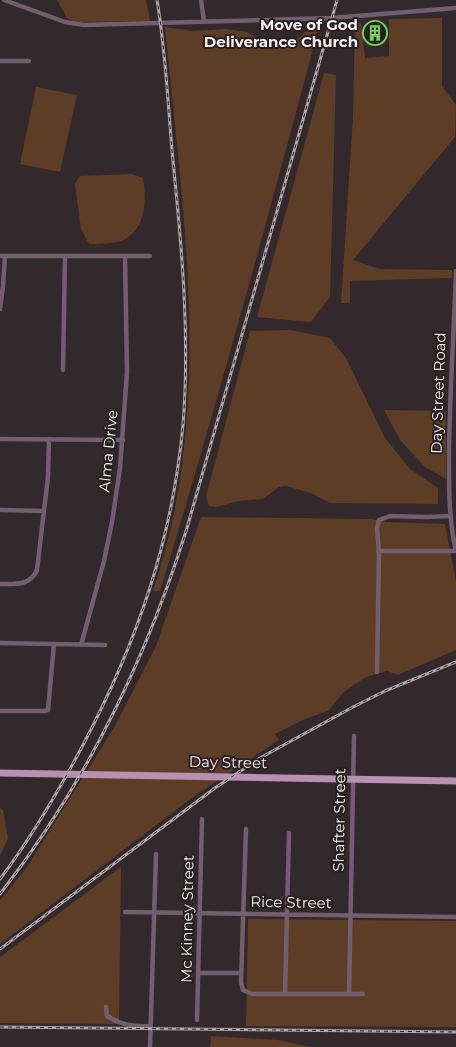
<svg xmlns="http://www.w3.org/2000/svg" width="456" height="1047" font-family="Montserrat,sans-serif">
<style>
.green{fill:#5d3d26}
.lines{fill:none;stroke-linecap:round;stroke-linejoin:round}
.minor{stroke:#725e6f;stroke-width:4.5}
.primary{stroke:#b790b2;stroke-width:7}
.rail-casing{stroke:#aea6a8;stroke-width:3}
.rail{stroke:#291f21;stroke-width:1;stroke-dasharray:4;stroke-linecap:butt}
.labels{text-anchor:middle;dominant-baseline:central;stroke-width:4;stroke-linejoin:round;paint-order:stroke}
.poi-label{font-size:15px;font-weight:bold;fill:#f9f2f4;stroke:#291f21;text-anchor:end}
.street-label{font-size:15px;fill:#f9f2f4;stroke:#291f21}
</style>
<rect width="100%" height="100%" fill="#33282b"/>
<path class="green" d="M57 0H146L150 21 76 22 67 18Z
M442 18V86L456 105 455 137 353 260 379 269 452 270V278L350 281V303H341L353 116 355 21 361 23 365 58 389 56V19Z
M319 26C269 215 217 404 160 591H153C215 409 183 214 165 27L191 31 226 29 247 32 258 38 280 41 299 38 305 32Z
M324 73 336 75 330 297 311 322 257 317Z
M36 87 77 95 60 172 20 164Z
M132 174 143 178C147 200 146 231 121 241 111 244 99 244 89 244L81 229 75 184 80 176Z
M290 330 330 338 346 358 385 438 410 469 438 488V504L330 503 311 493 286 486 279 487 263 499 239 501 216 507 209 506 206 496 250 331Z
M384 410 446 411V479L425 467 400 440Z
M201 517 372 519 387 522 445 524 456 581V650L398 675 387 671 366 677 344 692 328 711 305 719 275 734 279 740 197 794 0 944V900L25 870 115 726 156 646Z
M0 807 3 810 8 838 0 856Z
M121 867 119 1024 0 1023V957Z
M248 919 456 921V1027L246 1026Z
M211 1036 278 1040 311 1047H210Z"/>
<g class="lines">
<path class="minor" d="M4 0 65 22 84 25 332 18 456 8
M201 0 204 21
M0 61H29
M0 256H150
M456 271C454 330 450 389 449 448 449 482 448 517 456 551
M0 309 3 286 5 256
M63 370 65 256
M0 439 123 440
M0 510 44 511
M378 551H456
M0 584C15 584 30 586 37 570L48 477 49 439
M0 643 105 645
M81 645 104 561 112 522 120 468 127 372 125 256
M377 672 379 553 377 528 379 520 390 516 427 517 451 516
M0 711H44L48 710 54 644
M246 829 241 982 243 990 252 994H363
M125 912 456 917
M198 973H241
M285 994 289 833
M349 994 354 736
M106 1007 107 1016C121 1025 134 1027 150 1026
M197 1020 202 819
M150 1047 156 854"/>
<path class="primary" d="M0 773 456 781"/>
<defs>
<path id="rail" d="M0 879C32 837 58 792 83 745 137 642 172 542 183 425 190 337 182 249 173 161 168 108 166 53 157 0
M0 894C85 785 146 660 187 528L337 0
M0 949 215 788 260 758 353 707 385 691 456 662
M0 1027 456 1032"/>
</defs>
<use href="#rail" class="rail-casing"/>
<use href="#rail" class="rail"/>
</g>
<defs>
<symbol id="building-ring" viewBox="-11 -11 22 22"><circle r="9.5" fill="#291f21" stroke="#6ed361" stroke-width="1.5"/><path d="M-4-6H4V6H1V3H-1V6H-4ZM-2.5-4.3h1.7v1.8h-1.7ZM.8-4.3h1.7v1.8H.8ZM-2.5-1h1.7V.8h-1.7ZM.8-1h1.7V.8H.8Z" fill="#6ed361"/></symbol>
</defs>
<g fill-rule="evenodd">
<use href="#building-ring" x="361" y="19" width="28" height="28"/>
</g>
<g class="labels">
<g class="poi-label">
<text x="358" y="24">Move of God<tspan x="358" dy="17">Deliverance Church</tspan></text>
</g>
<g class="street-label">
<text transform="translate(438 393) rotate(-88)">Day Street Road</text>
<text transform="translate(108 451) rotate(-84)">Alma Drive</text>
<text transform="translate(228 762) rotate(1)">Day Street</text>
<text transform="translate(339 820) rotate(-89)">Shafter Street</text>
<text transform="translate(291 902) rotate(1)">Rice Street</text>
<text transform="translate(187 919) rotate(-89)">Mc Kinney Street</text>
</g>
</g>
</svg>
